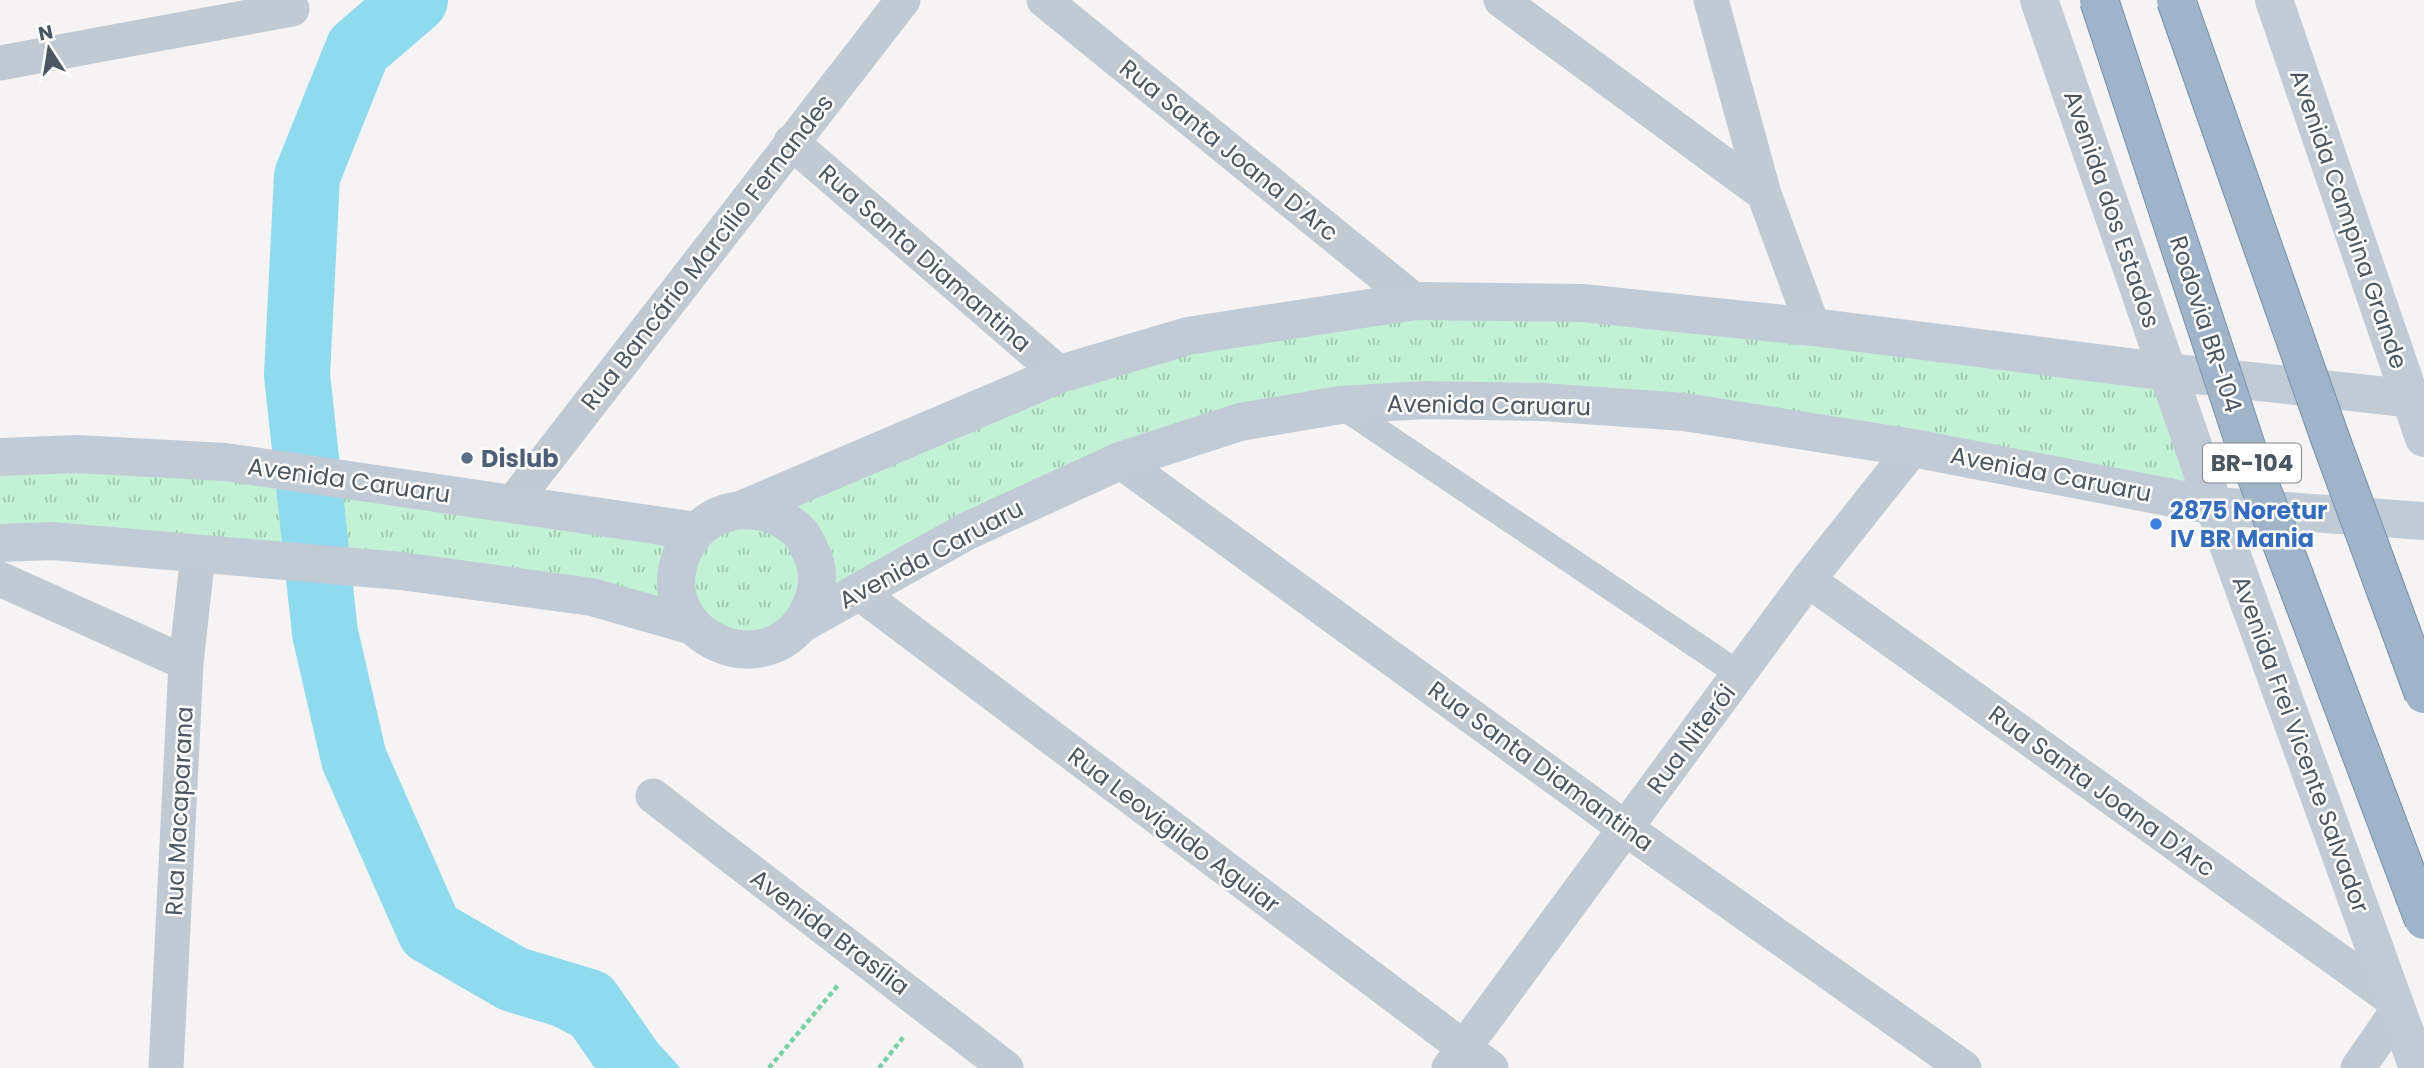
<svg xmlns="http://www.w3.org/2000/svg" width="2424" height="1068" font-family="Poppins,sans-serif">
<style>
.grass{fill:url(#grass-tufts)}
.water{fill:#90daee}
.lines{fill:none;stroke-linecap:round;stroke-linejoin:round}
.river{stroke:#90daee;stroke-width:66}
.path{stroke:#7ad0a6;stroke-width:4.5;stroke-dasharray:5 3.5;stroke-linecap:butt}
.pedestrian{stroke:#c1cad2;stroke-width:26}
.minor{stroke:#c1cad2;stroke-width:35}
.secondary{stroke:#c1cbd6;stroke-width:38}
.trunk-bridge-casing{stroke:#7690ad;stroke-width:40;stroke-linecap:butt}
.trunk-bridge{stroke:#9fb4c9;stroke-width:38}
.service-dot{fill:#5c6f8a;stroke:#fff;stroke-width:2.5}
.shop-dot{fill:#3f7fe0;stroke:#fff;stroke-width:2.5}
.labels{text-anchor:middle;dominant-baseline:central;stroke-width:5;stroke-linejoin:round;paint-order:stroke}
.shield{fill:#fff;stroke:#808990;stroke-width:2}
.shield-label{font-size:23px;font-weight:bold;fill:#4a5661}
.street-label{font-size:24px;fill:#4a5661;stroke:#fff}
.service-label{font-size:24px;font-weight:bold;fill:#4e5e75;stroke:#fff;text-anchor:start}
.shop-label{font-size:24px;font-weight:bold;fill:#366cbe;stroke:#fff;text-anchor:start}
</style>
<defs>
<pattern id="grass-tufts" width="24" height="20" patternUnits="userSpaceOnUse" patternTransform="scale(1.75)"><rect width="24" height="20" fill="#c3f1d5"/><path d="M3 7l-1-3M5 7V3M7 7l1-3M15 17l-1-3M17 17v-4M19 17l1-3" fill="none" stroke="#a0c6b0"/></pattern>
</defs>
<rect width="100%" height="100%" fill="#f5f3f3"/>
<path class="grass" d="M1382 312 1548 317 2163 384 2199 488 1879 432 1311 402 823 600 781 507 1060 384Z
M0 469 210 477 683 536 678 614 0 536Z
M774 522 808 564 784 632 727 638 688 604 703 537Z"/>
<path class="water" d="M488 936C557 963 633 1010 680 1068H602L575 1037 463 978Z"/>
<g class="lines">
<path class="river" d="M415 0 358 49 307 176 297 375 325 633 354 759 430 931 513 979 589 1002 635 1068"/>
<path class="path" d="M769 1068 839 984
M879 1068 905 1035"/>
<path class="pedestrian" d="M1340 405 1739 674"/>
<path class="minor" d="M1044 0 1415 301
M1501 0 1764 194
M1711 0 1764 194 1813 327
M0 63 292 9
M791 142 1060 374
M1120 461 1625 828 1964 1068
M512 504 903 0
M0 579 186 663
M1808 580 2395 1001
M858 592 1491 1068
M653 796 1006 1068
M166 1068 186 663 198 554
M1449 1068 1808 580 1913 448
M2358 1068 2398 1010"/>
<path class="secondary" d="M2039 0 2214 506 2418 1068
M2274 0 2424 438
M0 457 77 454 225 462 696 531C703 526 710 519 718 516 745 504 781 511 801 534 805 538 808 547 811 552 820 569 818 591 810 608 771 691 648 637 682 554 685 546 691 538 696 531
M743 509 1060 374 1188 336 1415 301 1582 303 1813 327 2168 372 2424 400
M0 543 52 541 401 571 592 597 693 626
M803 623 967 531 1120 461 1240 422 1340 405 1425 400 1542 402 1684 412 1913 448 2214 506 2424 521"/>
<defs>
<path id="trunk-bridge" d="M2099 0 2250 459 2424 920
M2176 0 2330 438 2424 694"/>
</defs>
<use href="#trunk-bridge" class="trunk-bridge-casing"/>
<use href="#trunk-bridge" class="trunk-bridge"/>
</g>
<circle class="service-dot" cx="467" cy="458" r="7"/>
<circle class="shop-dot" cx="2156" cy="524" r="7"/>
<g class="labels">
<rect class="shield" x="2203" y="443.5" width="98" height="39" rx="5"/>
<g class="shield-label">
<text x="2252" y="463">BR-104</text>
</g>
<g class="street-label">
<text transform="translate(1229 150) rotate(39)">Rua Santa Joana D'Arc</text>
<text transform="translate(2112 209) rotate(71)">Avenida dos Estados</text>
<text transform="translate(2349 219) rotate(71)">Avenida Campina Grande</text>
<text transform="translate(707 252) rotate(-52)">Rua Bancário Marcílio Fernandes</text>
<text transform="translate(925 258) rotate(41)">Rua Santa Diamantina</text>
<text transform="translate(2206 324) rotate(72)">Rodovia BR-104</text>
<text transform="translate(1489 405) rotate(1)">Avenida Caruaru</text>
<text transform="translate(2051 474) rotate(11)">Avenida Caruaru</text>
<text transform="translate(349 480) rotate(8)">Avenida Caruaru</text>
<text transform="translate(931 554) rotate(-28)">Avenida Caruaru</text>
<text transform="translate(1691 739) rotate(-53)">Rua Niterói</text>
<text transform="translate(2301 744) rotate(70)">Avenida Frei Vicente Salvador</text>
<text transform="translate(1541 766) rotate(36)">Rua Santa Diamantina</text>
<text transform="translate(2102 791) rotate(36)">Rua Santa Joana D'Arc</text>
<text transform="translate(179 811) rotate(-87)">Rua Macaparana</text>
<text transform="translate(1174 830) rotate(37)">Rua Leovigildo Aguiar</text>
<text transform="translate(830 932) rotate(37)">Avenida Brasília</text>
</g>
<g class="service-label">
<text x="481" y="458">Dislub</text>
</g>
<g class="shop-label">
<text x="2170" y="510">2875 Noretur<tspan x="2170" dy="28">IV BR Mania</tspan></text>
</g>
</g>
<g transform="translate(49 49) rotate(348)" stroke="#ffffff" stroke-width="5" paint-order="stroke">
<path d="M0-5L12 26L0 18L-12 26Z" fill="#4a5661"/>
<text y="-10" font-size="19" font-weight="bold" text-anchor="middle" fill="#4a5661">N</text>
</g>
</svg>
